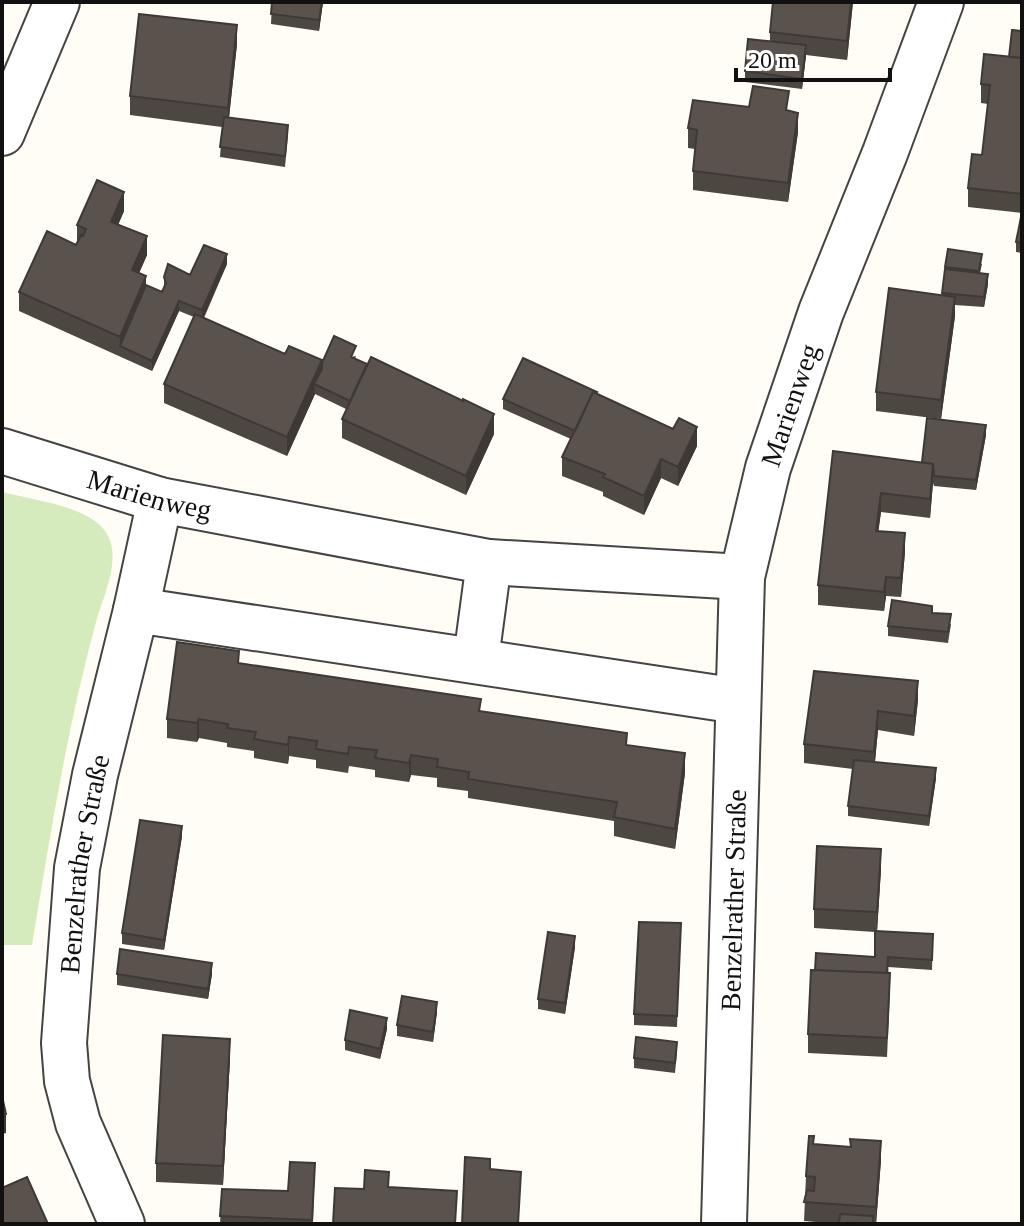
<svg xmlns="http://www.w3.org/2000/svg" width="1024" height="1226" font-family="Georgia,serif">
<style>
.green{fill:#d5ebbd}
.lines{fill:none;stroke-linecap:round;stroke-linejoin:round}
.minor-casing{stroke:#444;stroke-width:48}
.minor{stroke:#fff;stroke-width:44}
.wall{fill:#4d4742}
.shaded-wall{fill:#3f3936}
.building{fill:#5a524d;stroke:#3f3936;stroke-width:2}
.labels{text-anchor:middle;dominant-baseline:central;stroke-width:8;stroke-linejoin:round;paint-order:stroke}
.street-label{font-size:28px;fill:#111;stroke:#fff}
</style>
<rect width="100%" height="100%" fill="#fffdf5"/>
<path class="green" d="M2 492C32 500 91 506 107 534 122 560 103 596 96 622 67 728 50 836 32 945H2Z"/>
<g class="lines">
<defs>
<g id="minor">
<path d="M2 133 57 2"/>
<path id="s1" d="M2 451 160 500 489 562 742 577"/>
<path d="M136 610 738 701"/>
<path d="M476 659 489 562"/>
<path id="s2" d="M122 1224 78 1123 67 1081 64 1043 77 868 95 775 136 610 160 500"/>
<path id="s3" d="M724 1224 742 577 768 468 821 312 885 153 941 2"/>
</g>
</defs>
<use href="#minor" class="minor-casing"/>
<use href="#minor" class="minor"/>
</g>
<path class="wall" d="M272 2H323L319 31 271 24Z
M853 2 847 60 806 55 802 89 745 82V71L770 41V32Z
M1022 31V213L968 207V188L982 155 988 104 981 103V84L1009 57Z
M237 44 229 117 288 135 285 167 220 157 222 127 130 115V96Z
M789 111 798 132 788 202 693 190V171L695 149 688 148V128Z
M124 211 118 225 147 255 139 273 146 285 162 292 164 287V277L190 275 227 264 204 318 285 354 322 363 356 356 355 359 494 434 466 495 342 438V419L346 409 315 394 287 456 164 403V384L194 317 179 311 152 371 19 311V292L76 245 77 242V225Z
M1022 217V253L1016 252V242Z
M948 249 982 264 980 273 988 284 984 307 955 305V316L941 419 876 411V392L942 295Z
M597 394 697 446 678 486 661 478 644 515 603 496V492L562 476V457L571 439 503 409V399Z
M986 435 976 490 934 486 933 483 930 518 881 512 878 531 905 552 901 597 886 596 884 611 818 605V585L833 451 922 462Z
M932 613 951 624 948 643 888 636V626Z
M239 664 481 711 627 745 685 773 675 849 614 836V821L468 798V791L437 787V778L411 775 409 782 375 777V770L349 766 348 773 316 768V760L289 756 288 764 254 758V751L227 747V743L199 738 197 742 167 738V719Z
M814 671 918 700 914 736 878 730 875 762 936 778 929 826 848 816V806L853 769 804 763V744Z
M182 836 164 950 122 944V933Z
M881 869 877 931 933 934 932 970 888 967 890 992 887 1057 808 1053V1034L815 970 875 957V932L814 928V909Z
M681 923 677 1027 634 1025V1014Z
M575 947 565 1014 538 1009V999Z
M117 974H212L208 999 117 985Z
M437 1012 433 1042 397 1036V1025Z
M387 1029 380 1059 345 1050V1040Z
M677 1052 675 1073 634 1068V1058Z
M230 1058 223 1185 156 1182V1163Z
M814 1144 881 1160 876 1224H839L804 1221 806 1176Z
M315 1163 313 1224H220L222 1189 288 1191Z"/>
<path class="shaded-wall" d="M322 2H323L319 31V20Z
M851 2H853L847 60V41Z
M237 25V44L228 127V108Z
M806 45V56L802 89V79Z
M798 113V132L788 202V183Z
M124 192V211L111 241V222Z
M147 236V255L132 289V270Z
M227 254V264L202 320V310Z
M988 274V284L984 307V297Z
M146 276V295L120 346V337Z
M955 297V316L941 419V400Z
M179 301V311L152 371V361Z
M322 360V379L314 384 315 394 287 456V437Z
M494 414V434L466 495V476Z
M986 425V435L976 490V480Z
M697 427V446L678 486V467Z
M661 459V478L644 515V496Z
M933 464V483L930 518V499Z
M881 493V512L876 550V531Z
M905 533V552L901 597V578Z
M886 577V596L884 611V592Z
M918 681V700L914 736V716Z
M878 711V730L874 771V752Z
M199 719V738L197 742V723Z
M289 737V756L288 764V745Z
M685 753V773L675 849V829Z
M411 755V775L409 782V763Z
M936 768V778L929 826V816Z
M182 826V836L164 950V940Z
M881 849V869L877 932V912Z
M575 936V947L565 1014V1003Z
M212 963V974L208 999V989Z
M437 1002V1012L433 1042V1032Z
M387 1018V1029L380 1059V1049Z
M230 1039V1058L223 1185V1166Z
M6 1114V1133L2 1134V1115Z
M881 1141V1160L876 1224V1207Z"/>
<path class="building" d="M272 2H322L319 20 271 14Z
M773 2H851L847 41 770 32Z
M139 14 237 25 228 108 130 96Z
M1012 30 1022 31V58L1009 57Z
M748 39 806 45 802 79 745 71Z
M984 54 1022 58V194L968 188 972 154 982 155 990 85 981 84Z
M753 86 789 91 786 110 798 113 788 183 693 171 697 130 688 128 693 100 749 107Z
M224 117 288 125 285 156 220 147Z
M97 180 124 192 111 222 147 236 132 270 146 276 120 337 19 292 47 231 76 245 81 235 83 236 86 229 77 225Z
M1021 217H1022V243L1016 242Z
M204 245 227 254 202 310 179 301 152 361 120 346 146 285 162 292 166 283 164 277 168 264 190 275Z
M948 249 982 254 979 271 945 267Z
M945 269 988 274 984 297 942 293Z
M889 288 955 297 941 400 876 392Z
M195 314 285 354 289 346 322 360 287 437 164 384Z
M334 336 356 346 351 357 367 364 350 401 314 384 322 369V363Z
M371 357 463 401V399L494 414 466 476 342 419Z
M523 358 597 392 596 393 593 392 575 431 503 399Z
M593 392 673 429 679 418 697 427 678 467 661 459 644 496 603 477 605 474 562 457Z
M927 418 986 425 976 480 934 476 933 464 922 462Z
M833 451 933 464 930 499 881 493 876 531 905 533 901 578 886 577 884 592 818 585Z
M892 600 932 606V613L951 614 948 632 888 626Z
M177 642 239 651 238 663 481 699 479 711 627 733 626 745 685 753 675 829 614 817 617 802 468 779 469 772 437 767 438 759 411 755 409 763 375 758 377 750 349 747 348 754 316 749 317 741 289 737 288 745 254 739 256 732 227 728 228 724 199 719 197 723 167 719Z
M814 671 918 681 914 716 878 711 874 752 804 744Z
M854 760 936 768 929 816 848 806Z
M140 820 182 826 164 940 122 933Z
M817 846 881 849 877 912 814 909Z
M639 922 681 923 677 1016 634 1014Z
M875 931 933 934 932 960 888 957 887 973 815 970 816 953 875 957Z
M548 932 575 936 565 1003 538 999Z
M120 949 212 963 208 989 117 974Z
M811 970 890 973 887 1038 808 1034Z
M402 996 437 1002 433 1032 397 1025Z
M350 1010 387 1018 380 1049 345 1040Z
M163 1035 230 1039 223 1166 156 1163Z
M636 1037 677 1042 675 1063 634 1058Z
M2 1096 6 1114 2 1115Z
M809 1136H814L813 1144 851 1147 850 1139 881 1141 876 1207 804 1202 807 1190 814 1191 815 1177 806 1176Z
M465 1157 490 1159V1169L521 1172 518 1224H462Z
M290 1162 315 1163 312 1220 220 1216 222 1189 288 1191Z
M365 1170 389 1172 388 1187 457 1191 455 1224H333L335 1188 364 1189Z
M27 1177 48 1224H2V1188Z
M840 1214 873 1216V1224H839Z"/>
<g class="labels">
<g class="street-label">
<text stroke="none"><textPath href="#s3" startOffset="826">Marienweg</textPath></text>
<text stroke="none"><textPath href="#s1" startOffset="154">Marienweg</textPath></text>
<text stroke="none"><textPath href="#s2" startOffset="372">Benzelrather Straße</textPath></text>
<text stroke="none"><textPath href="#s3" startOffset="324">Benzelrather Straße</textPath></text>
</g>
</g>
<rect width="1024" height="1226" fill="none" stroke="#111111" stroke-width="8"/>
<path d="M736 68v12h154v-12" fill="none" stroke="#111111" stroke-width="4"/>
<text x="748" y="68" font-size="24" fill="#111111" stroke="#ffffff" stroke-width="6" paint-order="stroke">20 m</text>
</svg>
